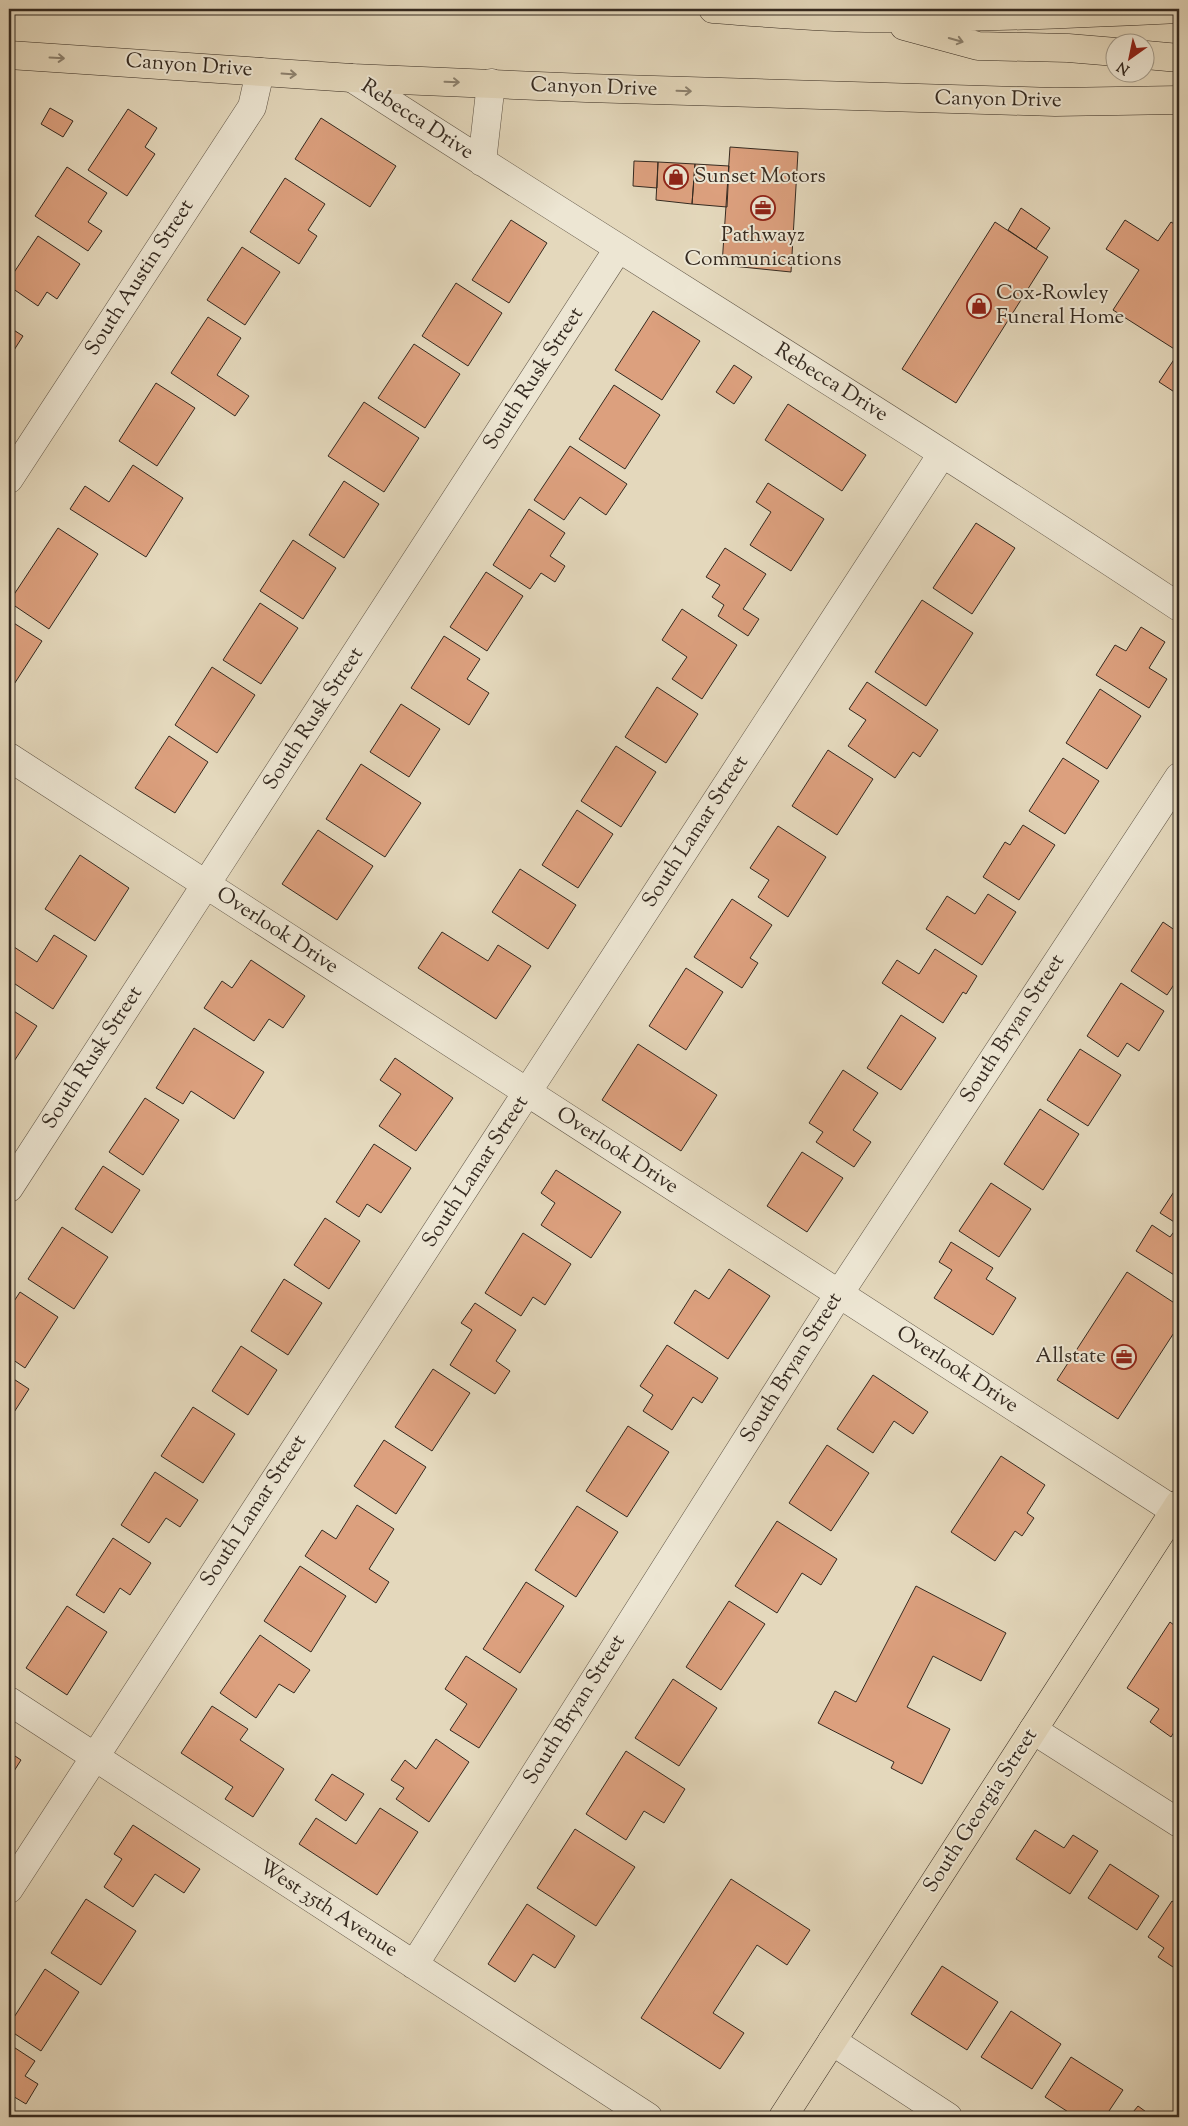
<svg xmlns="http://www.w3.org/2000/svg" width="1188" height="2126" font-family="'Sorts Mill Goudy',serif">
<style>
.building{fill:#dca07e;stroke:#352a20}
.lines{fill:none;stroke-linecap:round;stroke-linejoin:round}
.minor-casing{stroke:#615647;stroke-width:29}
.major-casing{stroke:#352a20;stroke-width:29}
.highway-casing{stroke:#352a20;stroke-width:29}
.minor{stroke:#ede6d3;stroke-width:28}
.major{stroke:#e4d8bc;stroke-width:28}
.highway{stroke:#e4d8bc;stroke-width:28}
.oneway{stroke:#8c816e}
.labels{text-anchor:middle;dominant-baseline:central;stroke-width:4;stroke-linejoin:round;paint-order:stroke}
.street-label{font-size:21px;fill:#352a20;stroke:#ede6d3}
.poi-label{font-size:21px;fill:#352a20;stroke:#ede6d3;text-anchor:start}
</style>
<rect width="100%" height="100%" fill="#e4d8bc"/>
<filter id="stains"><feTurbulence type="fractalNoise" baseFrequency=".004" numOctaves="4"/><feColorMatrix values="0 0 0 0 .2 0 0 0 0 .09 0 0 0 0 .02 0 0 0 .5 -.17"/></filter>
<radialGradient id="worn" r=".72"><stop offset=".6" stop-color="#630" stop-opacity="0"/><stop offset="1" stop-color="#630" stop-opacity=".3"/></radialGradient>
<path class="building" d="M50 108 73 121 63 137 41 124Z
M128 109 157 128 145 147 155 154 127 196 88 170Z
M321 118 396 166 370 207 295 159Z
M730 147 798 152 791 272 722 265Z
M634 161 658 162 657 188 633 186Z
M658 162 695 164 692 204 656 200Z
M695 164 729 166 727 207 692 204Z
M67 167 107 193 88 222 102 231 88 251 35 216Z
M285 178 325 204 308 230 317 236 299 264 250 232Z
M1021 208 1050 228 1036 249 1008 230Z
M511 220 547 243 509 303 472 280Z
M1125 220 1158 241 1171 222 1179 227V395L1159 382 1179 352 1113 310 1139 270 1106 249Z
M995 222 1048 257 956 403 902 369Z
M38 236 80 264 57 299 47 292 38 306 9 286V280Z
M242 247 280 272 245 325 207 300Z
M456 283 502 313 468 366 422 336Z
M653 311 700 341 662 400 615 370Z
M208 317 241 338 217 375 249 396 235 416 171 373Z
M9 327 23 336 9 358Z
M414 344 460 374 425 428 378 398Z
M734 365 752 377 734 404 716 392Z
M156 383 195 408 157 466 119 441Z
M614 385 660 415 625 469 579 439Z
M364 402 419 438 384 492 328 456Z
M788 404 866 455 842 491 765 440Z
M570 446 627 484 606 515 580 497 564 520 534 500Z
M133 465 183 498 146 557 70 509 85 486 109 502Z
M344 481 379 504 344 558 309 535Z
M768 483 824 519 791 571 750 545 771 512 756 502Z
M529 509 565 533 550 556 565 566 555 582 541 573 530 589 493 565Z
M976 523 1015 548 972 614 933 588Z
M58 528 98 554 49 629 9 602Z
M293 540 336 568 303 619 260 591Z
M725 548 766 574 743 609 759 619 748 636 718 616 724 605 712 597 720 585 706 577Z
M486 572 523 596 487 651 450 627Z
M922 600 973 633 926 706 875 672Z
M260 603 298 628 261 684 223 660Z
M682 609 737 645 702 699 672 679 687 657 662 640Z
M9 620 42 641 9 692Z
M1141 627 1165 642 1149 668 1167 679 1149 708 1096 675 1115 645 1126 651Z
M444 636 480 659 467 679 489 693 469 725 411 688Z
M212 667 255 695 217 753 175 725Z
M867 682 938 730 920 757 913 752 895 778 848 746 866 720 849 709Z
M657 687 698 714 666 763 625 737Z
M1100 689 1141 716 1107 769 1066 743Z
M401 704 440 729 409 777 370 752Z
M169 736 208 762 175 813 135 788Z
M616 746 656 772 621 827 581 801Z
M828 750 873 779 837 835 792 806Z
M1063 758 1099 781 1065 834 1029 811Z
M361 764 421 803 385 857 326 819Z
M9 801 14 804 9 812Z
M577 810 613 834 578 888 542 865Z
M1023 825 1055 845 1019 900 983 877 1005 842 1010 845Z
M778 826 826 857 788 917 758 897 769 880 750 868Z
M318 830 373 866 337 920 282 884Z
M80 855 129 888 95 941 45 909Z
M520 869 576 905 548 949 492 912Z
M988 894 1016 912 982 965 926 929 947 896 975 914Z
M732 899 772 925 750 958 758 963 742 988 694 957Z
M1163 922 1179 933V977L1167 995 1131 971Z
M442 932 488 961 498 945 531 966 496 1019 418 968Z
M54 935 87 956 53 1009 9 980V948L11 945 37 962Z
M935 949 977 976 966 994 963 992 943 1023 882 983 897 960 919 974Z
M251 960 305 996 283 1028 269 1019 254 1041 204 1008 222 981 232 988Z
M686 968 723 992 686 1050 649 1026Z
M1121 983 1164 1011 1139 1051 1127 1043 1118 1057 1087 1036Z
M9 1008 37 1026 9 1069Z
M901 1015 936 1038 901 1090 867 1068Z
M194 1028 264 1072 234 1119 191 1091 183 1104 156 1088Z
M638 1044 717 1095 681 1151 602 1100Z
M1080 1049 1121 1075 1088 1126 1047 1100Z
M395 1058 453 1098 416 1151 379 1126 401 1094 380 1080Z
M843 1070 878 1093 853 1130 871 1142 854 1167 816 1142 823 1132 809 1123Z
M145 1098 179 1120 143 1175 109 1152Z
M1040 1109 1079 1134 1043 1190 1004 1164Z
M374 1144 411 1168 381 1213 367 1204 359 1217 336 1202Z
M802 1152 843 1178 807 1232 767 1206Z
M103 1166 140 1190 112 1233 75 1209Z
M556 1170 621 1212 591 1258 541 1225 555 1203 541 1193Z
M991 1183 1031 1209 999 1257 959 1231Z
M1179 1184V1278L1136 1251 1152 1225 1170 1237 1179 1225 1160 1213Z
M325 1218 360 1241 329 1289 294 1265Z
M62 1227 108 1257 74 1309 28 1279Z
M523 1233 571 1264 545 1305 533 1297 521 1316 485 1293Z
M951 1242 993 1268 986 1279 1016 1298 993 1335 934 1298 952 1270 939 1262Z
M729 1269 770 1296 728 1359 674 1323 695 1290 709 1299Z
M1127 1272 1179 1306V1325L1118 1419 1057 1380Z
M284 1279 322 1303 288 1355 251 1331Z
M20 1292 58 1317 25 1368 9 1357V1309Z
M475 1303 516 1330 496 1361 510 1371 495 1394 450 1365 472 1330 461 1323Z
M667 1345 718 1378 702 1403 693 1397 672 1430 643 1411 653 1395 640 1386Z
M241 1346 277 1370 248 1415 212 1391Z
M433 1369 470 1393 432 1451 395 1427Z
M873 1375 928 1412 913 1434 894 1421 873 1453 837 1429Z
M9 1376 29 1389 9 1420Z
M193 1407 235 1434 203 1483 161 1456Z
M628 1426 669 1452 627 1517 586 1491Z
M384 1440 426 1467 396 1514 354 1486Z
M827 1445 869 1473 831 1531 789 1503Z
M1001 1456 1045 1485 1027 1513 1034 1518 1022 1536 1015 1531 995 1561 951 1532Z
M155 1472 198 1500 180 1527 166 1518 149 1543 121 1525Z
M357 1505 394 1529 369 1569 389 1582 376 1603 305 1556 322 1530 336 1539Z
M577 1506 618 1532 576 1597 535 1570Z
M777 1521 837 1559 821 1585 802 1573 777 1613 735 1586Z
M113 1538 151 1563 130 1595 120 1588 104 1613 76 1595Z
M300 1566 346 1596 311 1652 264 1621Z
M526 1582 564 1606 520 1673 483 1649Z
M916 1586 1006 1633 981 1681 933 1656 907 1707 950 1729 922 1784 891 1768 894 1762 818 1723 835 1691 856 1702Z
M729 1601 765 1624 721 1690 686 1667Z
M67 1606 107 1632 67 1695 26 1668Z
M1170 1622 1179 1629V1668L1175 1675 1179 1678V1724L1171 1737 1150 1722 1159 1709 1127 1688Z
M260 1635 310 1670 294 1693 279 1684 256 1718 220 1693Z
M466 1656 517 1689 479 1748 450 1730 467 1704 445 1689Z
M673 1679 717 1708 679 1766 635 1738Z
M212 1706 248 1729 240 1740 284 1769 253 1817 225 1799 233 1787 181 1753Z
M436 1739 469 1762 429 1822 396 1799 404 1788 391 1780 405 1760 416 1769Z
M626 1751 685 1789 664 1823 644 1811 626 1840 586 1814Z
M9 1752 21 1760 9 1779Z
M332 1774 364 1794 346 1821 315 1800Z
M380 1808 418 1832 377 1895 299 1844 316 1818 356 1844Z
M133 1825 200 1869 184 1893 155 1874 133 1907 104 1887 122 1859 114 1854Z
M575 1829 635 1867 596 1926 537 1888Z
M1035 1830 1064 1848 1073 1835 1098 1851 1070 1894 1016 1859Z
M1110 1864 1159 1896 1137 1930 1088 1898Z
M731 1879 810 1930 787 1965 757 1945 713 2013 744 2033 720 2069 641 2018Z
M86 1899 136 1931 101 1985 51 1953Z
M1172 1901 1179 1906V1971L1158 1957 1164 1948 1148 1937Z
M527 1904 575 1936 555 1968 533 1954 515 1982 488 1964Z
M942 1966 998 2002 967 2050 911 2014Z
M45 1969 79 1992 41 2051 9 2030V2025Z
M1011 2011 1061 2044 1032 2089 981 2057Z
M9 2044 35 2061 25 2076 38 2084 26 2104 11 2095 9 2099Z
M1071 2057 1123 2090 1105 2117H1076L1045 2097Z
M1138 2106 1153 2117H1129Z"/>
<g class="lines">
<defs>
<path id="minor" d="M352 78C627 256 906 426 1179 607
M482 162 491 83
M9 479 252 107 260 72
M9 757 1175 1511
M9 1188 618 249
M9 1701 648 2117
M1033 1730 1179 1823
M9 1889 942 454
M414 1965 839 1294 1179 777
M832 2041 948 2117"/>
<path id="major" d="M9 55 352 78 586 88 1055 102 1179 100
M783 2117 1179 1504"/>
<path id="highway" d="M713 9C767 13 822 18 876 18 977 18 1078 14 1179 9
M904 26 978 46 1068 48 1116 52
M1146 55 1179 58"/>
</defs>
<use href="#minor" class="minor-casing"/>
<use href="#major" class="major-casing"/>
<use href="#highway" class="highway-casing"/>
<use href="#minor" class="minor"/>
<use href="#major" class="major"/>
<use href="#highway" class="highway"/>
</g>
<defs><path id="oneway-shaft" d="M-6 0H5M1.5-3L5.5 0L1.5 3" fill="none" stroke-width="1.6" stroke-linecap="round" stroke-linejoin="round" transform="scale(1.25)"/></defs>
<g class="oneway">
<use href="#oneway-shaft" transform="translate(956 40) rotate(16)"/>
<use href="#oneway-shaft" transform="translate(57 58) rotate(3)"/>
<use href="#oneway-shaft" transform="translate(289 74) rotate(4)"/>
<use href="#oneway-shaft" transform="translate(452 82) rotate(2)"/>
<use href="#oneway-shaft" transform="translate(684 91) rotate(2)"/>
</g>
<defs>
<symbol id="shop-ring" viewBox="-11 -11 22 22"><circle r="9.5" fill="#ede6d3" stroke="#8f2418" stroke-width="1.5"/><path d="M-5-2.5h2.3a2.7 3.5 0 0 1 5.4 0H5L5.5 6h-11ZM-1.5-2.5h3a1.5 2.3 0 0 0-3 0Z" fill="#8f2418"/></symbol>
<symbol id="office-ring" viewBox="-11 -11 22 22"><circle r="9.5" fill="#ede6d3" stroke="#8f2418" stroke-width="1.5"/><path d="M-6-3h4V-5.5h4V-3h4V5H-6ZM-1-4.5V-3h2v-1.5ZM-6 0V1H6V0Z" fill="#8f2418"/></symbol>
</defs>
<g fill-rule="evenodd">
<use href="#shop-ring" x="662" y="163" width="28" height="28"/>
<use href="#office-ring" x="749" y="194" width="28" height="28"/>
<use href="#shop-ring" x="965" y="292" width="28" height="28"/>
<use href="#office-ring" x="1110" y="1343" width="28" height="28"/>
</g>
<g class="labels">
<g class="street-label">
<text transform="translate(189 66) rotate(4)">Canyon Drive</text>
<text transform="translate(594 88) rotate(2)">Canyon Drive</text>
<text transform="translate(998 100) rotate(1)">Canyon Drive</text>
<text transform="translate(417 120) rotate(33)">Rebecca Drive</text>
<text transform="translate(140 278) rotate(-57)">South Austin Street</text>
<text transform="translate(534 379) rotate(-57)">South Rusk Street</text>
<text transform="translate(831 383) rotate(32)">Rebecca Drive</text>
<text transform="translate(314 719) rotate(-57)">South Rusk Street</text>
<text transform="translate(696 832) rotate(-57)">South Lamar Street</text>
<text transform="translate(277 931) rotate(33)">Overlook Drive</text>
<text transform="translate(1013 1029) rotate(-57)">South Bryan Street</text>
<text transform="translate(93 1058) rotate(-57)">South Rusk Street</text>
<text transform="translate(617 1151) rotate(33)">Overlook Drive</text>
<text transform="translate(476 1172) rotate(-57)">South Lamar Street</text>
<text transform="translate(792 1368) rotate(-58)">South Bryan Street</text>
<text transform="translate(957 1370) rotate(33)">Overlook Drive</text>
<text transform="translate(254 1511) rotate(-57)">South Lamar Street</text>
<text transform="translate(575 1710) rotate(-58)">South Bryan Street</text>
<text transform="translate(981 1811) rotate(-57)">South Georgia Street</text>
<text transform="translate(328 1909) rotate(33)">West 35th Avenue</text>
</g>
<g class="poi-label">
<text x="694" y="177">Sunset Motors</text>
<text x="763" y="236" text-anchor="middle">Pathwayz<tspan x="763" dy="24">Communications</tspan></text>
<text x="996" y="294">Cox-Rowley<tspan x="996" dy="24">Funeral Home</tspan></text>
<text x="1106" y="1357" text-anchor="end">Allstate</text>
</g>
</g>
<rect width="1188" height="2126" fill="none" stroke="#e4d8bc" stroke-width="30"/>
<rect x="10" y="10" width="1168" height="2106" fill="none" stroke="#352a20" stroke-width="2.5"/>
<rect x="15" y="15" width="1158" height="2096" fill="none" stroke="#352a20"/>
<g transform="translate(1130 58) rotate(213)"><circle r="24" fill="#ede6d3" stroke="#a39b8b"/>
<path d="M0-4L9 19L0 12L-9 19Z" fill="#8f2418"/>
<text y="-8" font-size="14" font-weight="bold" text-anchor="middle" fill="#352a20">N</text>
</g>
<rect width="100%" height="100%" filter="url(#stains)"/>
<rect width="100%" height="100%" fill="url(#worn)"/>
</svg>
